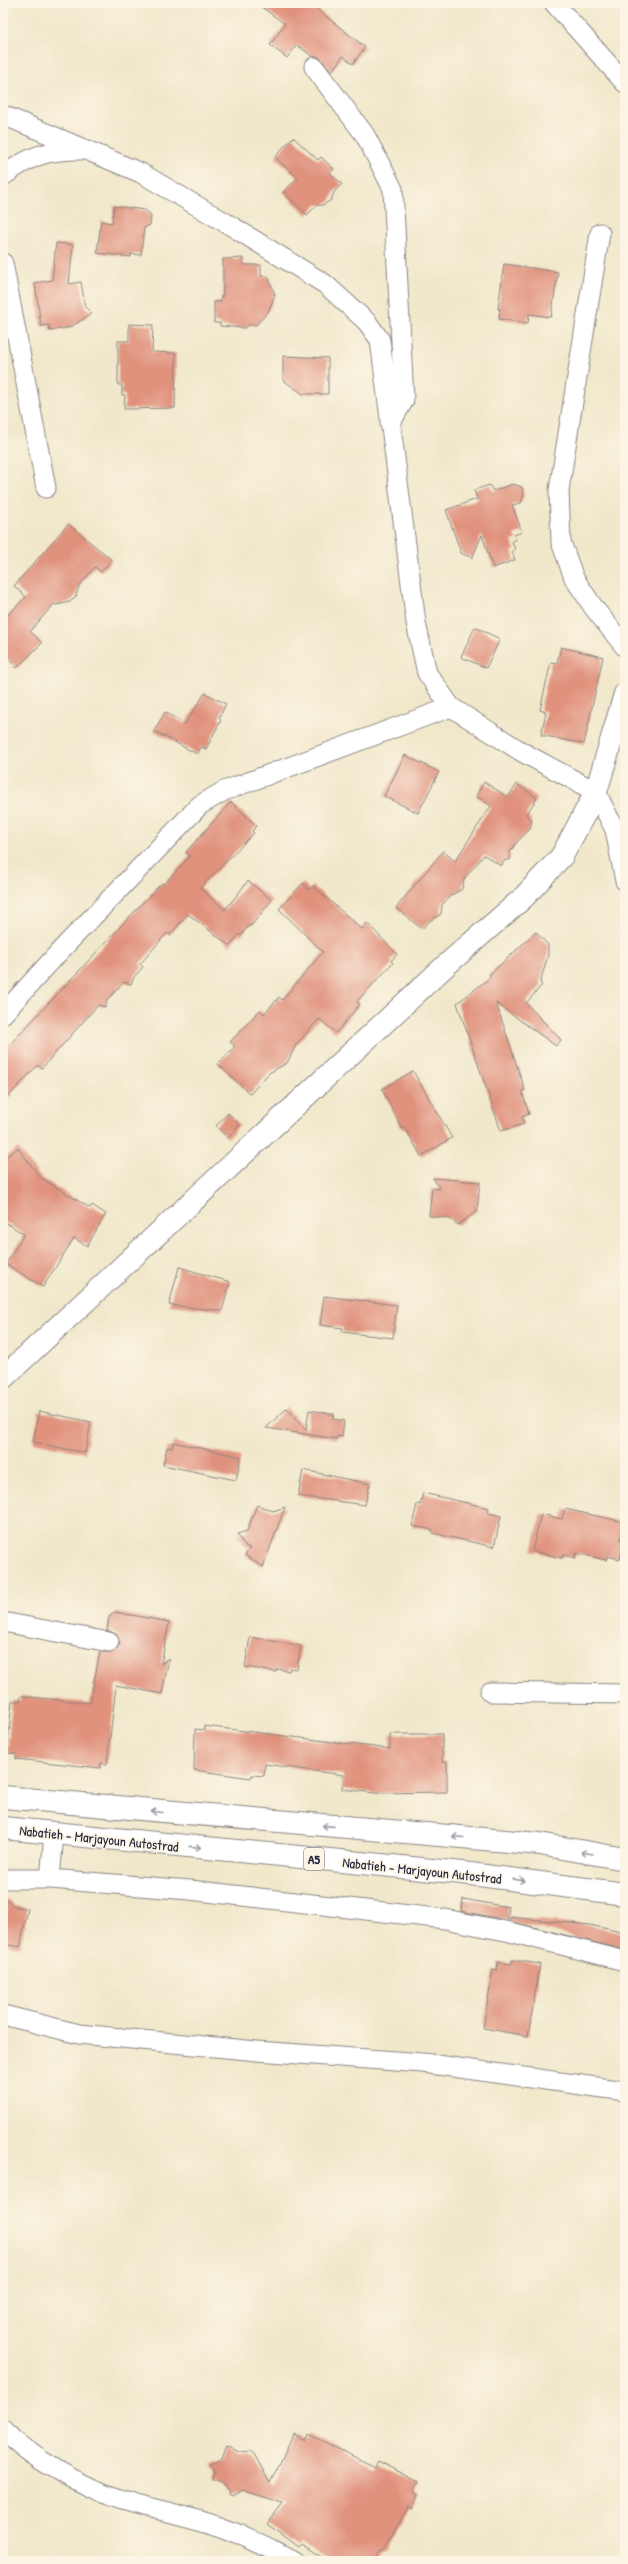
<svg xmlns="http://www.w3.org/2000/svg" width="628" height="2564" font-family="'Patrick Hand',sans-serif">
<style>
.building{fill:#e0927d}
.lines{fill:none;stroke-linecap:round;stroke-linejoin:round}
.minor-casing{stroke:#8a8583;stroke-width:21}
.major-casing{stroke:#8a8583;stroke-width:24}
.highway-casing{stroke:#8a8583;stroke-width:24}
.minor{stroke:#fff;stroke-width:19}
.major{stroke:#fff;stroke-width:22}
.highway{stroke:#fff;stroke-width:22}
.oneway{stroke:#9c9ca7}
.labels{text-anchor:middle;dominant-baseline:central;stroke-width:3.5;stroke-linejoin:round;paint-order:stroke}
.shield{fill:#fcf5e5;stroke:#63616e;stroke-width:1}
.shield-label{font-size:13px;font-weight:bold;fill:#22223b}
.street-label{font-size:14px;fill:#22223b;stroke:#fcf5e5}
</style>
<rect width="100%" height="100%" fill="#fcf5e5"/>
<filter id="ink" filterUnits="userSpaceOnUse"><feTurbulence type="fractalNoise" baseFrequency=".025" numOctaves="2"/><feDisplacementMap in="SourceGraphic" scale="8" xChannelSelector="R" yChannelSelector="G"/><feConvolveMatrix kernelMatrix="1 2 1 2 8 2 1 2 1" color-interpolation-filters="sRGB"/></filter>
<filter id="wash" filterUnits="userSpaceOnUse"><feTurbulence type="fractalNoise" baseFrequency=".012" numOctaves="4" result="noise"/><feDisplacementMap in="SourceGraphic" scale="16" xChannelSelector="R" yChannelSelector="G"/><feGaussianBlur stdDeviation="0.9" result="paint"/><feColorMatrix in="noise" values="0 0 0 0 0 0 0 0 0 0 0 0 0 0 0 0 0 1.4 0 .05"/><feComposite in="paint" operator="in"/></filter>
<g filter="url(#wash)">
<rect width="100%" height="100%" fill="#f1e8cb"/>
<g id="blocks">
<path class="building" d="M256 3H309L365 47 353 64 343 56 332 71 319 57 312 56 297 45 287 58 270 45 285 24Z
M293 137 318 160 321 157 334 169 330 173 342 184 334 192 331 200 323 205H317L307 215 283 192 298 178 275 157Z
M114 206 145 210 151 215 150 225 144 228 141 255 131 254V257L97 253 101 221 112 223Z
M56 243 73 245 69 284 81 282 85 307 92 313 71 327 50 331 49 325 41 326 35 283 52 280Z
M243 258V265H261V276H268L275 295 268 312 256 325H249L245 328 220 326V323H214V302H221V296H223V259Z
M504 264 558 272 551 317 529 314 528 323 499 319 500 309H498Z
M129 324 153 325 152 352 176 353 175 408 124 409 125 395H122V385H118V341H129Z
M283 356 328 358V394H303L283 380Z
M513 484 522 487 524 495 521 503 512 505 522 532 514 535 516 540 512 541 515 550 512 551 515 560 493 568 482 535 472 558 461 553 446 510 477 499 474 490 490 485 493 491Z
M68 524 112 560 101 572 95 567 79 586 76 596 70 602 56 605 54 604 30 631 42 643 17 668 3 654V620L26 597 14 586Z
M475 627 500 639 486 668 461 657Z
M561 647 603 657 584 744 541 735 546 712 540 710 551 662 557 663Z
M205 693 226 704 219 718 221 720 206 749 201 747 197 754 154 731 165 712 185 724Z
M405 755 439 772 418 813 384 796Z
M484 782 508 797 517 784 537 798 526 815 532 820 530 829 517 842 510 852V860H505L501 866 484 855 464 879 462 889 450 896 442 905 441 914 428 922 422 929 396 908 443 851 455 861 491 806 476 796Z
M231 802 257 826 252 831 254 833 200 888 225 910 248 881 272 900 251 926 249 925 241 936 239 934 230 946 188 914 170 935 167 933 140 964 143 967 134 977 131 984 124 982 107 1000 105 1007 98 1005 42 1068 38 1065 3 1102V1052L150 895 162 883 164 884 190 856 186 852Z
M303 883 309 890 313 886 362 929 367 923 397 954 391 961 393 963 360 998 357 1002 360 1004 336 1033 319 1019 296 1045 287 1063 269 1073 250 1094 218 1064 235 1046 230 1042 260 1010 264 1014 279 997 282 1000 323 952 279 909Z
M536 932 548 945V955L540 983 542 985 526 1003 561 1040 556 1046 496 1003 525 1090 522 1091 529 1114 522 1117 524 1124 501 1131 457 1003 491 977 489 975Z
M413 1071 452 1138 421 1156 405 1128 402 1129 382 1089Z
M228 1113 240 1125 228 1138 216 1126Z
M18 1148 40 1177 90 1208 92 1205 106 1214 87 1246 74 1238 43 1287 6 1264 24 1234 3 1221V1159Z
M433 1178 480 1182 477 1211 458 1225 449 1218 429 1216 432 1188 440 1189Z
M179 1267 230 1282 222 1311 169 1305Z
M324 1296 397 1305 393 1338 342 1332 343 1328 320 1325Z
M287 1408 306 1430 309 1410 334 1414 333 1419 344 1421 342 1437 337 1436V1439L266 1428Z
M39 1411 91 1422 85 1453 33 1442Z
M173 1442 241 1457 236 1480 163 1465 167 1447 172 1448Z
M303 1470 370 1484 365 1505 298 1496Z
M423 1493 489 1508 488 1513 501 1516 494 1547 432 1533 433 1530 412 1526 417 1504 420 1505Z
M257 1505 273 1511 285 1507 263 1567 245 1555 250 1548 245 1546 237 1534 247 1531Z
M565 1509 624 1522 620 1540 624 1541 620 1559 607 1556 606 1560 576 1553 575 1558 563 1555 562 1558 532 1551 541 1514 562 1519Z
M115 1612 169 1622 161 1664 169 1658 162 1694 116 1685 107 1764 101 1763 100 1768 16 1759V1754L7 1753 12 1701H20L21 1696 90 1703 100 1652H113L120 1644 116 1634 107 1630 109 1617Z
M250 1637 301 1646 297 1669 290 1668 289 1671 277 1669 276 1672 245 1667Z
M204 1726 390 1749V1734H442V1762H447V1792L375 1793 342 1789 343 1775 265 1764 264 1776 252 1775 251 1778 194 1770 195 1729 204 1730Z
M3 1897 15 1906 28 1909 20 1947 3 1944Z
M463 1899 509 1907 507 1920 461 1911Z
M510 1917 590 1925 625 1933V1950L509 1921Z
M512 1960 540 1964 528 2036 483 2028 493 1970 497 1971 498 1962 511 1964Z
M294 2434 305 2440 308 2434 375 2467 378 2461 419 2481 414 2491 418 2494 411 2509 408 2507 383 2551 381 2550 374 2561H329L301 2544 298 2547 267 2524 283 2503 243 2490 231 2495 222 2482 212 2479 214 2471 209 2463 222 2459 227 2445 240 2452 250 2451 254 2454 270 2483Z"/>
</g>
</g>
<g filter="url(#ink)">
<use href="#blocks" fill-opacity="0" stroke="#8a8583" stroke-width="1"/>
<g class="lines">
<defs>
<path id="minor" d="M554 3 625 83
M314 67 365 135 393 189 404 400 390 424
M3 115 141 173 233 227 325 284 367 322 380 340 416 623 427 673 451 707 522 752 596 792 615 830 625 881
M3 176C30 156 46 150 80 150
M600 233 559 490 561 542 574 578 594 608 625 647
M3 263 46 488
M3 1014 60 951 200 805 224 791 451 707
M3 1622 109 1642
M490 1692 625 1694
M3 1879H50L190 1890 445 1919 510 1932 625 1961
M50 1879 54 1834
M3 2015 79 2034 257 2051 423 2063 625 2091
M3 2429C30 2458 82 2487 120 2499 149 2508 178 2514 208 2523 238 2532 266 2546 294 2561"/>
<path id="major" d="M3 1378 444 967 523 898 562 856 596 792 625 694"/>
<path id="highway" d="M3 1797 540 1844 625 1859
M3 1828 463 1873 625 1894"/>
</defs>
<use href="#minor" class="minor-casing"/>
<use href="#major" class="major-casing"/>
<use href="#highway" class="highway-casing"/>
<use href="#minor" class="minor"/>
<use href="#major" class="major"/>
<use href="#highway" class="highway"/>
</g>
<defs><path id="oneway-shaft" d="M-6 0H5M1.5-3L5.5 0L1.5 3" fill="none" stroke-width="1.6" stroke-linecap="round" stroke-linejoin="round"/></defs>
<g class="oneway">
<use href="#oneway-shaft" transform="translate(157 1812) rotate(-175)"/>
<use href="#oneway-shaft" transform="translate(328 1826) rotate(-176)"/>
<use href="#oneway-shaft" transform="translate(458 1837) rotate(-175)"/>
<use href="#oneway-shaft" transform="translate(195 1847) rotate(6)"/>
<use href="#oneway-shaft" transform="translate(587 1853) rotate(-170)"/>
<use href="#oneway-shaft" transform="translate(519 1880) rotate(7)"/>
</g>
</g>
<g class="labels">
<rect class="shield" x="304" y="1848" width="20" height="22" rx="3"/>
<g class="shield-label">
<text x="314" y="1859">A5</text>
</g>
<g class="street-label">
<text transform="translate(99 1838) rotate(6)">Nabatieh - Marjayoun Autostrad</text>
<text transform="translate(422 1870) rotate(6)">Nabatieh - Marjayoun Autostrad</text>
</g>
</g>
<rect width="628" height="2564" fill="none" stroke="#fcf5e5" stroke-width="16"/>
</svg>
